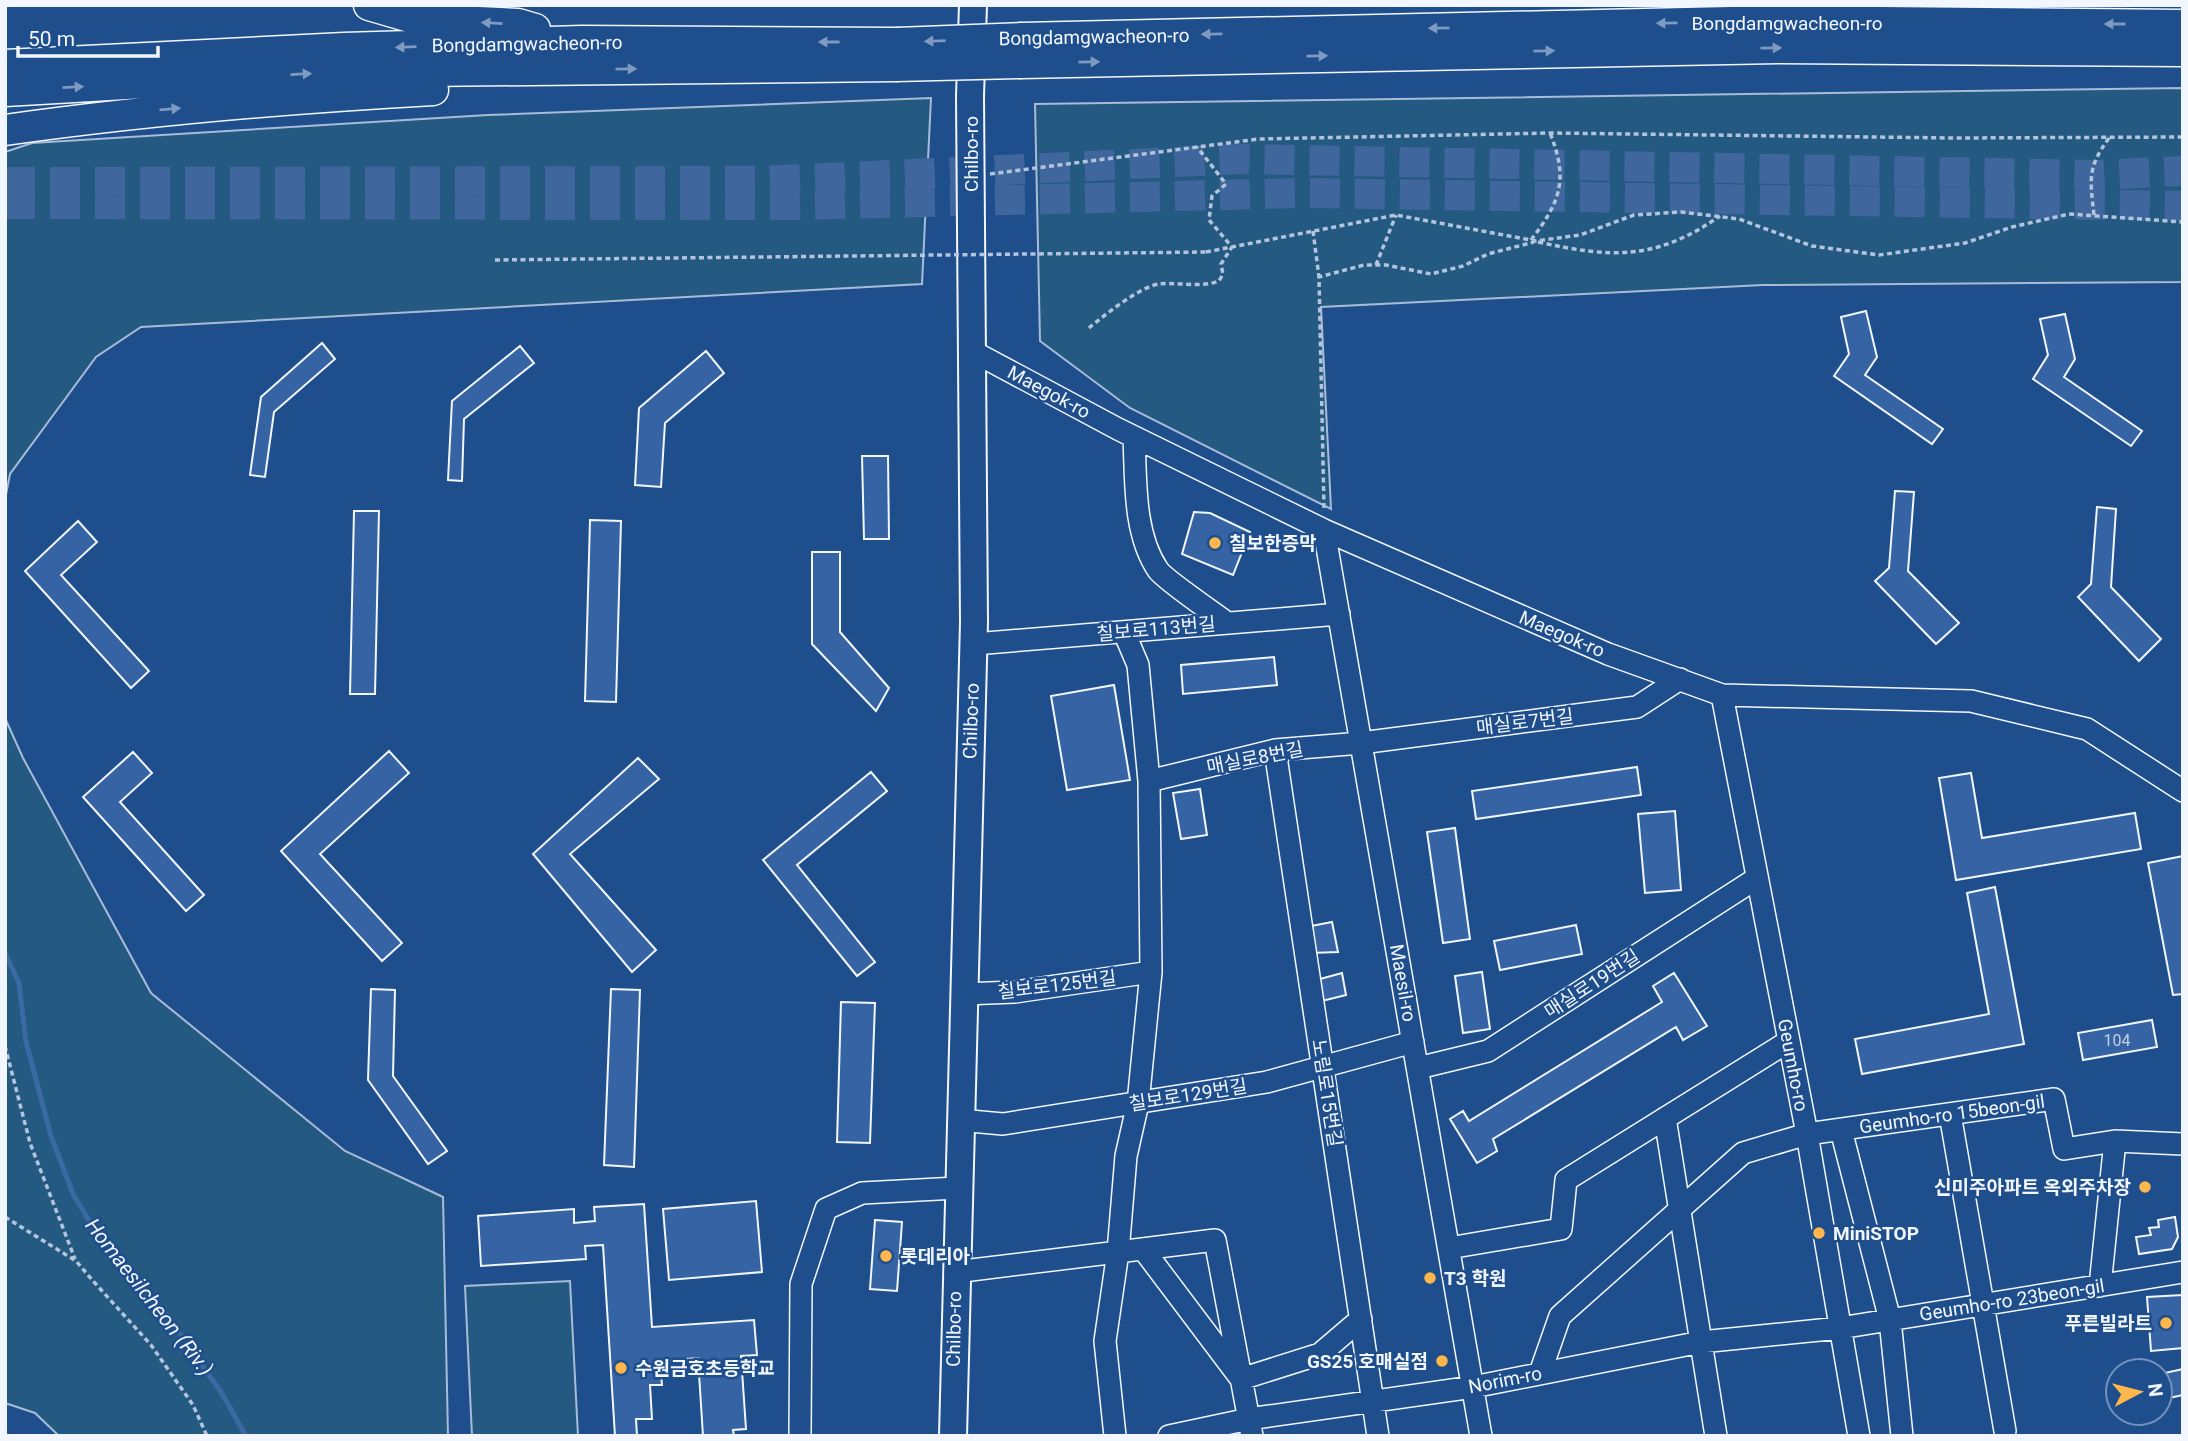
<svg xmlns="http://www.w3.org/2000/svg" width="2188" height="1441" font-family="Roboto,'Noto Sans KR',sans-serif">
<style>
.green{fill:#245a82;stroke:#a8bbd7;stroke-width:2}
.lines{fill:none;stroke-linecap:round;stroke-linejoin:round}
.stream{stroke:#3b69a3;stroke-width:5}
.building{fill:#3563a3;stroke:#f2f6ff;stroke-width:2}
.highway-tunnel{stroke:#3f679d;stroke-width:30;stroke-dasharray:30 15;stroke-linecap:butt}
.minor-casing{stroke:#f2f6ff;stroke-width:24}
.major-casing{stroke:#f2f6ff;stroke-width:30}
.highway-casing{stroke:#f2f6ff;stroke-width:33}
.path{stroke:#b3c4dc;stroke-width:3.5;stroke-dasharray:5 3.5;stroke-linecap:butt}
.minor{stroke:#1f4e8c;stroke-width:21}
.major{stroke:#1f4e8c;stroke-width:26}
.highway{stroke:#1f4e8c;stroke-width:30}
.highway-bridge-casing{stroke:#f2f6ff;stroke-width:33;stroke-linecap:butt}
.path-bridge{stroke:#b3c4dc;stroke-width:3.5;stroke-dasharray:5 3.5;stroke-linecap:butt}
.highway-bridge{stroke:#1f4e8c;stroke-width:30}
.oneway{fill:#7e9ac0}
.poi-dot{fill:#ffb74d;stroke:#1f4e8c;stroke-width:2.5}
.labels{text-anchor:middle;dominant-baseline:central;stroke-width:5;stroke-linejoin:round;paint-order:stroke}
.number-label{font-size:16px;fill:#c3d1e8}
.street-label{font-size:19px;fill:#f2f6ff;stroke:#1f4e8c}
.poi-label{font-size:19px;font-weight:bold;fill:#f2f6ff;stroke:#1f4e8c;text-anchor:start}
.water-label{font-size:21px;font-style:italic;fill:#f2f6ff;stroke:#1f4e8c}
</style>
<rect width="100%" height="100%" fill="#1f4e8c"/>
<path class="green" d="M2183 88V282L1763 285 1321 307 1331 509 1130 408 1040 341 1035 104Z
M931 98 922 284 141 327 96 357 10 474 5 500V152L32 143 488 115Z
M5 718 23 758 151 993 345 1151 443 1197 448 1436H59L35 1413 5 1403Z
M570 1281 578 1436H472L465 1286Z"/>
<g class="lines">
<path class="stream" d="M5 953 19 983 26 1042 51 1136 73 1194 102 1242 166 1314 221 1392 246 1436"/>
</g>
<path class="building" d="M1866 311 1877 357 1865 375 1943 429 1932 444 1834 376 1849 354 1841 317Z
M2065 314 2075 359 2064 377 2142 431 2131 446 2033 379 2048 355 2040 319Z
M322 343 335 359 274 412 265 477 250 475 261 397Z
M520 346 534 363 464 419 462 481 448 480 452 401Z
M706 351 724 373 665 423 661 487 635 485 639 408Z
M862 456H888L889 539H864Z
M1895 491 1914 492 1908 571 1959 623 1936 644 1875 581 1889 568Z
M2097 507 2116 509 2111 587 2161 639 2139 661 2078 597 2091 584Z
M354 511H379L375 694H350Z
M1194 512 1210 513 1250 532 1233 575 1182 554Z
M590 520 621 521 616 702 585 701Z
M78 521 97 542 61 575 149 671 131 688 25 571Z
M812 552H840V632L889 688 876 711 812 644Z
M1274 657 1277 685 1183 694 1181 665Z
M1114 685 1130 780 1067 790 1051 696Z
M389 751 409 773 320 854 402 943 382 961 281 851Z
M133 752 152 773 120 802 204 895 186 911 83 797Z
M638 758 659 779 570 854 656 950 632 972 533 854Z
M1637 767 1641 795 1476 819 1472 791Z
M871 772 887 791 797 865 875 962 857 976 763 860Z
M1971 773 1982 838 2135 813 2141 849 1956 880 1939 778Z
M1200 789 1207 835 1181 839 1173 793Z
M1675 811 1681 890 1645 893 1638 814Z
M1455 828 1470 939 1443 943 1427 832Z
M2183 856V994L2173 995 2148 863Z
M1995 887 2024 1044 1862 1074 1855 1039 1989 1014 1967 893Z
M1332 922 1338 952 1311 953 1306 927Z
M1576 925 1582 954 1500 970 1494 941Z
M1482 972 1490 1029 1463 1033 1455 976Z
M1342 973 1346 995 1322 1001 1320 979Z
M1674 973 1707 1026 1683 1040 1676 1027 1493 1139 1497 1151 1477 1163 1450 1119 1463 1111 1469 1121 1662 1002 1653 986Z
M371 989 395 990 393 1076 447 1151 428 1164 368 1080Z
M611 989 640 990 634 1167 604 1165Z
M841 1002 875 1003 870 1143 837 1142Z
M2152 1020 2157 1047 2083 1060 2078 1033Z
M756 1201 762 1272 669 1280 663 1209Z
M644 1204 652 1327 754 1320 757 1355 741 1356 746 1429 733 1430 734 1436H703L698 1358 660 1361 662 1385H650L652 1419H636L637 1436H615L603 1245 585 1246 586 1259 481 1266 478 1216 574 1209V1223L595 1221 594 1207Z
M2175 1217 2178 1237 2172 1249 2139 1254 2136 1237 2151 1235 2149 1228 2159 1227 2158 1220Z
M875 1220 902 1222 897 1291 870 1289Z
M2182 1295 2183 1348 2151 1351 2147 1297Z
M2183 1369V1395L2160 1400V1374Z"/>
<g class="lines">
<path class="highway-tunnel" d="M5 182 761 181 1242 159 2099 175 2183 171
M5 204 796 205 1305 193 2183 206"/>
<defs>
<path id="minor" d="M972 351 1118 429 1324 530 1608 654 1722 695 1971 701 2087 729 2183 791
M1134 437C1136 479 1133 533 1158 570 1165 580 1214 613 1227 623
M1324 530 1481 1436
M974 644 1339 614
M1722 695 1807 1134 1859 1436
M1275 750 1378 1436
M1149 781 1275 750 1361 743 1637 707 1680 679
M963 994 1015 992 1151 972
M1418 1068 1488 1051 1757 878
M1950 1114 2005 1431
M1665 1118 1716 1436
M959 1120 1003 1124 1267 1082 1413 1042
M1841 1130 1890 1320 1902 1436
M1449 1248 1561 1229 1566 1180 1789 1041
M1143 1249 1241 1379 1320 1354 1361 1319
M955 1272 1215 1240 1252 1436
M2100 1286 2115 1141
M1540 1373 1560 1316 1743 1153 1807 1134 2054 1099 2064 1149 2115 1141 2183 1144
M800 1436 801 1284 826 1209 862 1193 957 1188
M1115 1436 1105 1341 1118 1252 1126 1156 1138 1103 1151 972 1149 781 1138 665 1124 632
M1169 1436 1249 1419 1473 1387 1701 1342 1840 1328 2183 1272"/>
<path id="major" d="M953 1436 974 622 970 96 973 5"/>
<path id="highway" d="M369 5 417 19 518 24 535 29
M1022 38 1774 21 2183 25
M1021 63 1778 48 2183 51
M5 65 344 48 582 41 897 43
M5 91 332 72 895 66
M5 130C147 110 290 98 433 90"/>
</defs>
<use href="#minor" class="minor-casing"/>
<use href="#major" class="major-casing"/>
<use href="#highway" class="highway-casing"/>
<path class="path" d="M990 174 1259 139 1550 133 1954 138 2183 137
M2094 215C2090 179 2087 168 2109 138
M1313 231 1319 277
M1531 240C1560 202 1569 180 1550 133
M1538 242C1612 258 1655 261 1720 216
M1206 252 1396 215 1536 241 1580 235 1634 215 1681 212 1739 219 1812 246 1879 255 1965 243 2012 227 2069 214 2183 222
M1376 265 1396 215
M1089 328C1103 316 1141 286 1159 284 1179 282 1200 288 1219 281L1223 274 1221 264 1232 247 1209 220 1212 196 1226 184 1197 147
M1324 508 1319 277 1364 265H1386L1431 274 1463 266 1488 254 1534 242
M5 1046 30 1143 75 1259
M5 1217 76 1261 94 1282 151 1345 193 1405 207 1436"/>
<use href="#minor" class="minor"/>
<use href="#major" class="major"/>
<use href="#highway" class="highway"/>
<defs>
<path id="highway-bridge" d="M897 43 1022 38
M895 66 1021 63"/>
</defs>
<use href="#highway-bridge" class="highway-bridge-casing"/>
<path class="path-bridge" d="M495 260 1206 252"/>
<use href="#highway-bridge" class="highway-bridge"/>
</g>
<defs><path id="oneway-solid" d="M-6-.8H1V-3.2L6.5 0L1 3.2V.8H-6Z" transform="scale(1.75)"/></defs>
<g class="oneway">
<use href="#oneway-solid" transform="translate(492 23) rotate(-177)"/>
<use href="#oneway-solid" transform="translate(1667 23) rotate(179)"/>
<use href="#oneway-solid" transform="translate(2115 24) rotate(-180)"/>
<use href="#oneway-solid" transform="translate(1439 28) rotate(179)"/>
<use href="#oneway-solid" transform="translate(1212 34) rotate(179)"/>
<use href="#oneway-solid" transform="translate(935 41) rotate(178)"/>
<use href="#oneway-solid" transform="translate(829 42) rotate(-180)"/>
<use href="#oneway-solid" transform="translate(406 47) rotate(178)"/>
<use href="#oneway-solid" transform="translate(1771 48) rotate(-1)"/>
<use href="#oneway-solid" transform="translate(1544 51) rotate(-1)"/>
<use href="#oneway-solid" transform="translate(1317 56) rotate(-1)"/>
<use href="#oneway-solid" transform="translate(1089 62) rotate(-1)"/>
<use href="#oneway-solid" transform="translate(626 69) rotate(-1)"/>
<use href="#oneway-solid" transform="translate(301 74) rotate(-3)"/>
<use href="#oneway-solid" transform="translate(73 87) rotate(-3)"/>
<use href="#oneway-solid" transform="translate(170 109) rotate(-5)"/>
</g>
<g class="poi-dot">
<circle cx="1215" cy="543" r="7"/>
<circle cx="2145" cy="1187" r="7"/>
<circle cx="1819" cy="1233" r="7"/>
<circle cx="886" cy="1256" r="7"/>
<circle cx="1430" cy="1278" r="7"/>
<circle cx="2166" cy="1323" r="7"/>
<circle cx="1442" cy="1361" r="7"/>
<circle cx="621" cy="1368" r="7"/>
</g>
<g class="labels">
<g class="number-label">
<text x="2117" y="1040">104</text>
</g>
<g class="street-label">
<text x="1787" y="23">Bongdamgwacheon-ro</text>
<text transform="translate(1094 37) rotate(-1)">Bongdamgwacheon-ro</text>
<text transform="translate(527 44) rotate(-1)">Bongdamgwacheon-ro</text>
<text transform="translate(971 154) rotate(-90)">Chilbo-ro</text>
<text transform="translate(1049 392) rotate(28)">Maegok-ro</text>
<text transform="translate(1156 629) rotate(-5)">칠보로113번길</text>
<text transform="translate(1562 634) rotate(23)">Maegok-ro</text>
<text transform="translate(971 721) rotate(-88)">Chilbo-ro</text>
<text transform="translate(1525 722) rotate(-7)">매실로7번길</text>
<text transform="translate(1255 758) rotate(-11)">매실로8번길</text>
<text transform="translate(1403 983) rotate(80)">Maesil-ro</text>
<text transform="translate(1592 984) rotate(-33)">매실로19번길</text>
<text transform="translate(1057 985) rotate(-7)">칠보로125번길</text>
<text transform="translate(1793 1065) rotate(79)">Geumho-ro</text>
<text transform="translate(1327 1093) rotate(81)">노림로15번길</text>
<text transform="translate(1188 1095) rotate(-9)">칠보로129번길</text>
<text transform="translate(1952 1114) rotate(-8)">Geumho-ro 15beon-gil</text>
<text transform="translate(2012 1300) rotate(-9)">Geumho-ro 23beon-gil</text>
<text transform="translate(954 1329) rotate(-89)">Chilbo-ro</text>
<text transform="translate(1505 1380) rotate(-11)">Norim-ro</text>
</g>
<g class="poi-label">
<text x="1229" y="543">칠보한증막</text>
<text x="2131" y="1187" text-anchor="end">신미주아파트 옥외주차장</text>
<text x="1833" y="1233">MiniSTOP</text>
<text x="900" y="1256">롯데리아</text>
<text x="1444" y="1278">T3 학원</text>
<text x="2152" y="1323" text-anchor="end">푸른빌라트</text>
<text x="1428" y="1361" text-anchor="end">GS25 호매실점</text>
<text x="635" y="1368">수원금호초등학교</text>
</g>
<g class="water-label">
<text transform="translate(149 1297) rotate(52)">Homaesilcheon (Riv.)</text>
</g>
</g>
<rect width="2188" height="1441" fill="none" stroke="#f2f6ff" stroke-width="14"/>
<g transform="translate(2139 1392) rotate(83)"><circle r="33" fill="#1f4e8c" stroke="#7391ba" stroke-width="2"/>
<path d="M0-5L12 26L0 18L-12 26Z" fill="#ffb74d"/>
<text y="-10" font-size="19" font-weight="bold" text-anchor="middle" fill="#f2f6ff">N</text>
</g>
<path d="M18 46v10h140v-10" fill="none" stroke="#f2f6ff" stroke-width="3.5"/>
<text x="28" y="46" font-size="21" fill="#f2f6ff" stroke="#1f4e8c" stroke-width="5" paint-order="stroke">50 m</text>
</svg>
